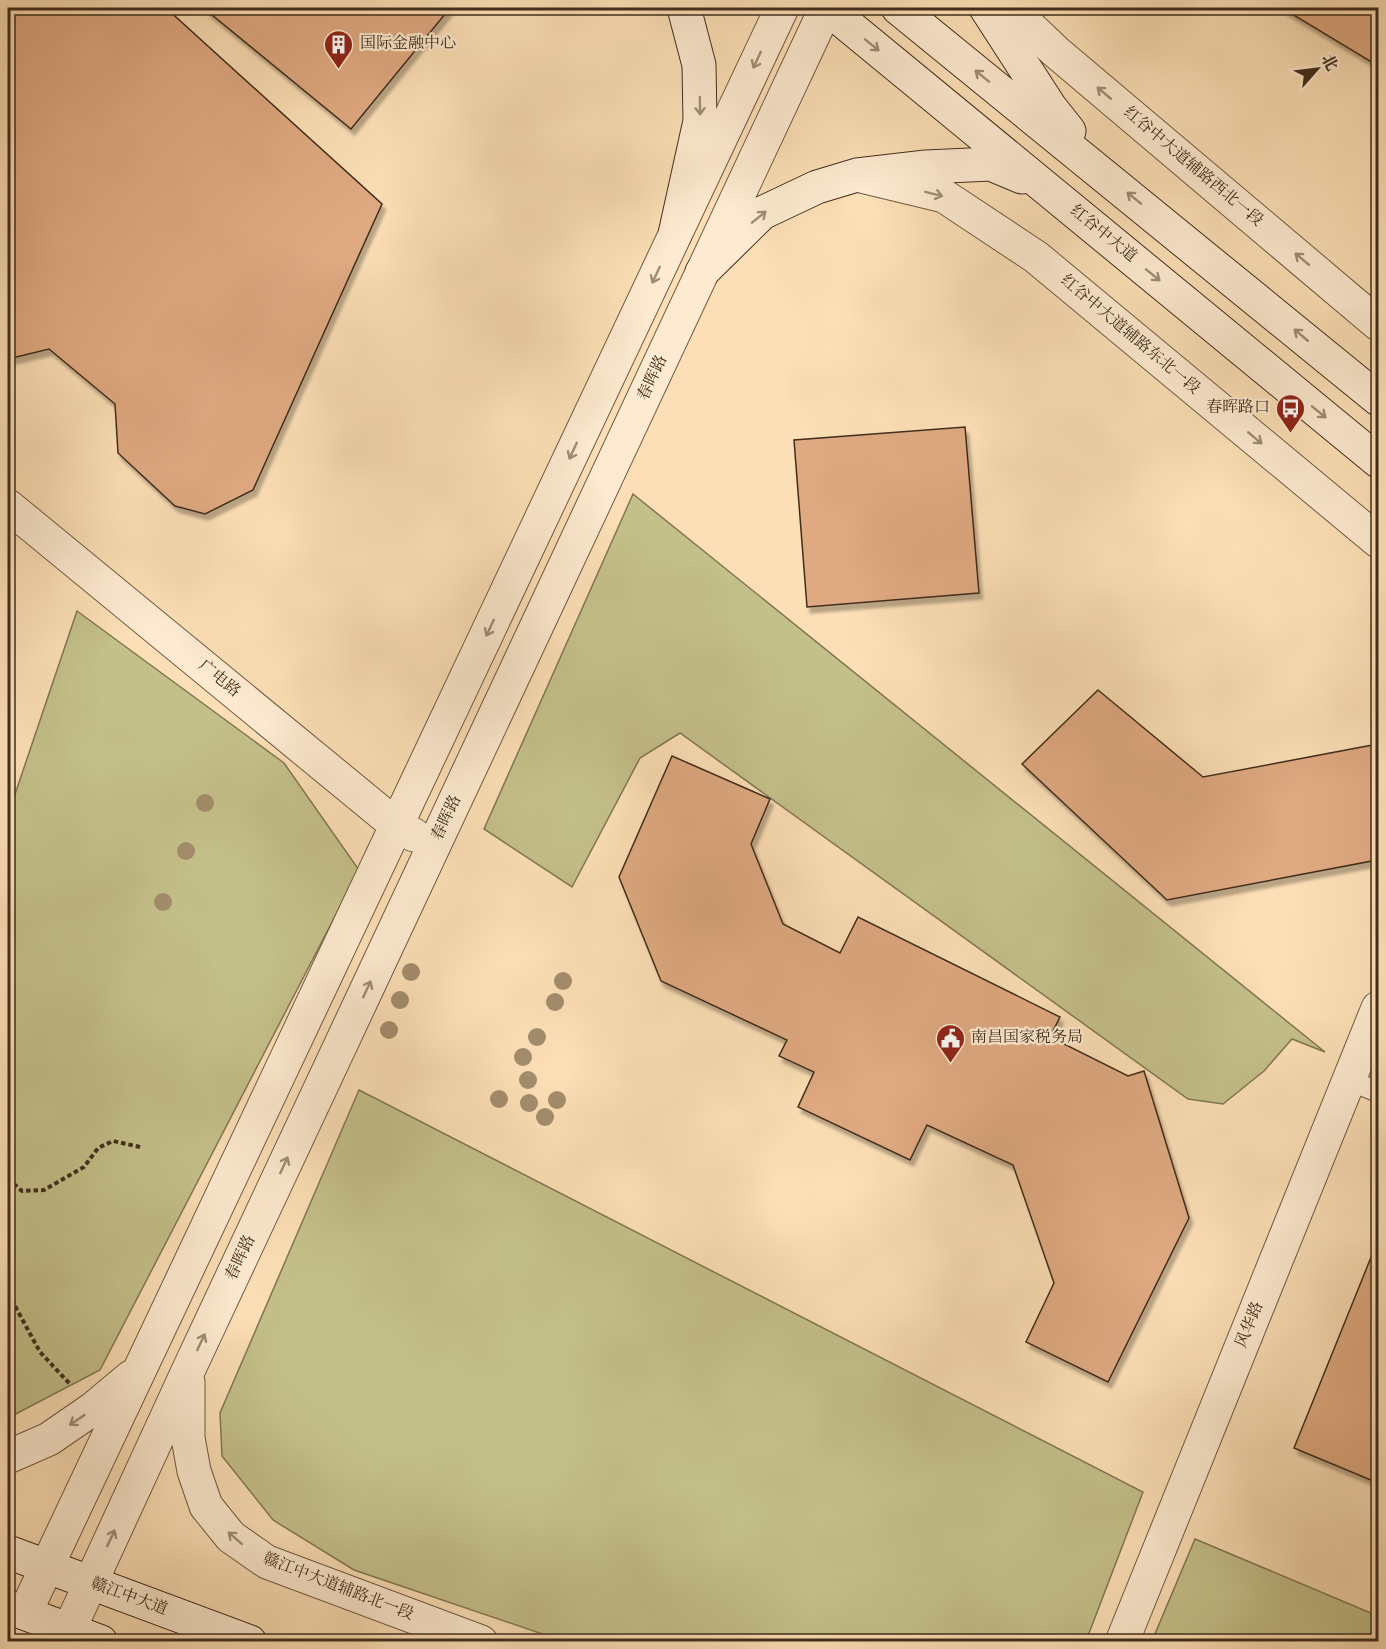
<svg xmlns="http://www.w3.org/2000/svg" width="1386" height="1649" font-family="Vollkorn,'Noto Serif SC',serif">
<style>
.green{fill:#c4c08a;stroke:#827653;stroke-width:1.5}
.building{fill:#dfa981;stroke:#402d1c;stroke-width:1.5;filter:url(#shadow)}
.lines{fill:none;stroke-linecap:round;stroke-linejoin:round}
.service-casing{stroke:#6f5a42;stroke-width:22}
.minor-casing{stroke:#6f5a42;stroke-width:35}
.tertiary-casing{stroke:#6f5a42;stroke-width:35}
.secondary-casing{stroke:#402d1c;stroke-width:35}
.path{stroke:#402d1c;stroke-width:4;stroke-dasharray:4.5 3;stroke-linecap:butt}
.service{stroke:#fdead0;stroke-width:20}
.minor{stroke:#fdead0;stroke-width:33}
.tertiary{stroke:#fdead0;stroke-width:33}
.secondary{stroke:#fdead0;stroke-width:33}
.tree{fill:#a38d6d}
.oneway{stroke:#9e8c76}
.labels{text-anchor:middle;dominant-baseline:central;stroke-width:4.5;stroke-linejoin:round;paint-order:stroke}
.poi-label{font-size:16px;fill:#402d1c;stroke:#fdead0;text-anchor:start}
.street-label{font-size:16px;fill:#402d1c;stroke:#fdead0}
</style>
<defs>
<filter id="shadow"><feDropShadow dx="3.5" dy="6" stdDeviation="1.5" flood-color="#0004"/></filter>
</defs>
<rect width="100%" height="100%" fill="#fcdfb6"/>
<filter id="stains"><feTurbulence type="fractalNoise" baseFrequency=".00333" numOctaves="4"/><feColorMatrix values="0 0 0 0 .2 0 0 0 0 .09 0 0 0 0 .02 0 0 0 .5 -.17"/></filter>
<radialGradient id="worn" r=".72"><stop offset=".6" stop-color="#630" stop-opacity="0"/><stop offset="1" stop-color="#630" stop-opacity=".3"/></radialGradient>
<path class="green" d="M633 494 1325 1052 1292 1039 1264 1071 1223 1104 1188 1099 680 733 640 758 572 887 484 829Z
M77 611 284 763 359 870 100 1370 8 1418V815Z
M359 1090 1143 1492 1086 1641H563L354 1570 273 1520 222 1456 220 1413Z
M1195 1539 1378 1616V1641H1152Z"/>
<path class="building" d="M8 8H166L382 204 253 490 205 514 175 506 118 453 115 404 49 349 8 359Z
M209 8H450L351 129 206 10Z
M1282 8H1378V66Z
M965 427 979 593 807 607 794 440Z
M1098 690 1203 777 1378 744V848L1377 860 1167 900 1022 764Z
M672 756 770 799 751 844 783 924 840 953 858 917 1060 1017 1050 1037 1128 1076 1144 1071 1189 1218 1108 1382 1026 1342 1054 1283 1013 1165 927 1125 910 1160 798 1107 814 1072 779 1056 787 1040 661 981 619 877Z
M1378 1240V1483L1294 1448Z"/>
<g class="lines">
<defs>
<path id="service" d="M1349 1080 1378 1092"/>
<path id="minor" d="M1122 1642 1378 1008"/>
<path id="tertiary" d="M1010 8 1055 51 1378 324
M861 176 944 196 1036 257 1378 541
M8 506 396 825 414 835
M188 1382V1438L194 1471 206 1506 231 1537 267 1562 481 1642
M8 1457 49 1439 94 1408 131 1377
M25 1613 782 8
M69 1630 188 1371 826 8"/>
<path id="secondary" d="M827 8 1378 461
M898 8 1378 399
M986 8 1050 107 1069 131
M675 234 700 121 699 65 684 8
M702 272 762 213 817 187 857 175 926 167 991 164 1022 177
M8 1552 250 1642
M8 1607 101 1642"/>
</defs>
<use href="#service" class="service-casing"/>
<use href="#minor" class="minor-casing"/>
<use href="#tertiary" class="tertiary-casing"/>
<use href="#secondary" class="secondary-casing"/>
<path class="path" d="M8 1179 22 1191 44 1190 84 1167 98 1148 113 1141 140 1147
M8 1285 15 1306 40 1352 70 1384"/>
<use href="#service" class="service"/>
<use href="#minor" class="minor"/>
<use href="#tertiary" class="tertiary"/>
<use href="#secondary" class="secondary"/>
</g>
<g class="tree">
<circle cx="205" cy="803" r="9"/>
<circle cx="186" cy="851" r="9"/>
<circle cx="163" cy="902" r="9"/>
<circle cx="411" cy="972" r="9"/>
<circle cx="563" cy="981" r="9"/>
<circle cx="400" cy="1000" r="9"/>
<circle cx="555" cy="1002" r="9"/>
<circle cx="389" cy="1030" r="9"/>
<circle cx="537" cy="1037" r="9"/>
<circle cx="523" cy="1057" r="9"/>
<circle cx="528" cy="1080" r="9"/>
<circle cx="499" cy="1099" r="9"/>
<circle cx="557" cy="1100" r="9"/>
<circle cx="529" cy="1103" r="9"/>
<circle cx="545" cy="1117" r="9"/>
</g>
<defs><path id="oneway-shaft" d="M-6 0H5M1.5-3L5.5 0L1.5 3" fill="none" stroke-width="1.6" stroke-linecap="round" stroke-linejoin="round" transform="scale(1.5)"/></defs>
<g class="oneway">
<use href="#oneway-shaft" transform="translate(872 45) rotate(39)"/>
<use href="#oneway-shaft" transform="translate(757 60) rotate(115)"/>
<use href="#oneway-shaft" transform="translate(982 76) rotate(-141)"/>
<use href="#oneway-shaft" transform="translate(1104 93) rotate(-140)"/>
<use href="#oneway-shaft" transform="translate(700 106) rotate(89)"/>
<use href="#oneway-shaft" transform="translate(934 194) rotate(14)"/>
<use href="#oneway-shaft" transform="translate(1134 198) rotate(-141)"/>
<use href="#oneway-shaft" transform="translate(759 217) rotate(-39)"/>
<use href="#oneway-shaft" transform="translate(1302 259) rotate(-140)"/>
<use href="#oneway-shaft" transform="translate(656 275) rotate(115)"/>
<use href="#oneway-shaft" transform="translate(1153 275) rotate(39)"/>
<use href="#oneway-shaft" transform="translate(1301 335) rotate(-140)"/>
<use href="#oneway-shaft" transform="translate(1319 412) rotate(39)"/>
<use href="#oneway-shaft" transform="translate(1255 438) rotate(40)"/>
<use href="#oneway-shaft" transform="translate(573 451) rotate(115)"/>
<use href="#oneway-shaft" transform="translate(490 628) rotate(115)"/>
<use href="#oneway-shaft" transform="translate(367 989) rotate(-65)"/>
<use href="#oneway-shaft" transform="translate(284 1165) rotate(-65)"/>
<use href="#oneway-shaft" transform="translate(201 1342) rotate(-65)"/>
<use href="#oneway-shaft" transform="translate(77 1420) rotate(146)"/>
<use href="#oneway-shaft" transform="translate(111 1538) rotate(-65)"/>
<use href="#oneway-shaft" transform="translate(235 1538) rotate(-139)"/>
</g>
<defs>
<symbol id="building-pin" viewBox="-11 -11 22 30"><path d="M0 17L-7.5 6A9.5 9.5 0 1 1 7.5 6Z" fill="#8f2418" stroke="#fdead0"/><path d="M-4-6H4V6H1V3H-1V6H-4ZM-2.5-4.3h1.7v1.8h-1.7ZM.8-4.3h1.7v1.8H.8ZM-2.5-1h1.7V.8h-1.7ZM.8-1h1.7V.8H.8Z" fill="#fff"/></symbol>
<symbol id="bus-pin" viewBox="-11 -11 22 30"><path d="M0 17L-7.5 6A9.5 9.5 0 1 1 7.5 6Z" fill="#8f2418" stroke="#fdead0"/><path d="M-5-6H5V4H4V6H2V4H-2V6H-4V4H-5ZM-3.5-4V0h7V-4ZM-3.5 1.2v1.5H-2V1.2ZM2 1.2v1.5H3.5V1.2Z" fill="#fff"/></symbol>
<symbol id="civic-pin" viewBox="-11 -11 22 30"><path d="M0 17L-7.5 6A9.5 9.5 0 1 1 7.5 6Z" fill="#8f2418" stroke="#fdead0"/><path d="M-.6-6.5H3V-4.5H.6V-3L4-1V1h2V6H-6V1h2V-1L-.6-3ZM-1.2 2.5V6h2.4V2.5Z" fill="#fff"/></symbol>
</defs>
<g fill-rule="evenodd">
<use href="#building-pin" x="322" y="28" width="33" height="45"/>
<use href="#bus-pin" x="1274" y="392" width="33" height="45"/>
<use href="#civic-pin" x="934" y="1022" width="33" height="45"/>
</g>
<g class="labels">
<g class="poi-label">
<text x="360" y="44">国际金融中心</text>
<text x="1270" y="408" text-anchor="end">春晖路口</text>
<text x="971" y="1038">南昌国家税务局</text>
</g>
<g class="street-label">
<text transform="translate(1193 167) rotate(40)">红谷中大道辅路西北一段</text>
<text transform="translate(1103 234) rotate(39)">红谷中大道</text>
<text transform="translate(1130 335) rotate(40)">红谷中大道辅路东北一段</text>
<text transform="translate(653 378) rotate(-65)">春晖路</text>
<text transform="translate(219 679) rotate(39)">广电路</text>
<text transform="translate(447 818) rotate(-65)">春晖路</text>
<text transform="translate(241 1258) rotate(-65)">春晖路</text>
<text transform="translate(1250 1325) rotate(-68)">风华路</text>
<text transform="translate(338 1587) rotate(21)">赣江中大道辅路北一段</text>
<text transform="translate(129 1597) rotate(20)">赣江中大道</text>
</g>
</g>
<rect width="1386" height="1649" fill="none" stroke="#fcdfb6" stroke-width="30"/>
<rect x="9" y="9" width="1368" height="1631" fill="none" stroke="#402d1c" stroke-width="3"/>
<rect x="15" y="15" width="1356" height="1619" fill="none" stroke="#402d1c" stroke-width="1.5"/>
<g transform="translate(1317 69) rotate(62)" stroke="#fdead0" stroke-width="4.5" paint-order="stroke">
<path d="M0-4.5L10 22L0 15L-10 22Z" fill="#402d1c"/>
<text y="-9" font-size="16" font-weight="bold" text-anchor="middle" fill="#402d1c">北</text>
</g>
<rect width="100%" height="100%" filter="url(#stains)"/>
<rect width="100%" height="100%" fill="url(#worn)"/>
</svg>
